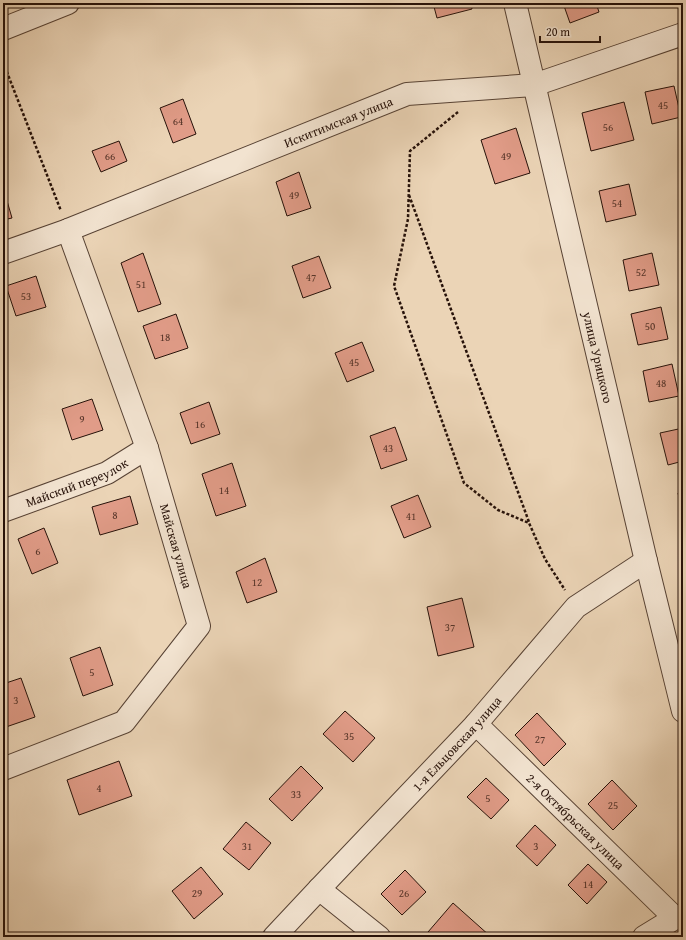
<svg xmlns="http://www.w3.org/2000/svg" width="686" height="940" font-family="'Gentium Book Plus',serif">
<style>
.building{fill:#e19c88;stroke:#261109}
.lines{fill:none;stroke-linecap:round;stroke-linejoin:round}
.street-casing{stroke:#574234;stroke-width:24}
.path{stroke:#261109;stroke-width:2.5;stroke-dasharray:3 2;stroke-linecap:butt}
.street{stroke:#f2e3d0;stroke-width:22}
.labels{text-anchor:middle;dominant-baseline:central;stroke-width:3;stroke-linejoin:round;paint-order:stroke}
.number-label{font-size:11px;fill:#553429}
.street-label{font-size:13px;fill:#261109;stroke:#f2e3d0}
</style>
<rect width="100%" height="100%" fill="#ebd4b6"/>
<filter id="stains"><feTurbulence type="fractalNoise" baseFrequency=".005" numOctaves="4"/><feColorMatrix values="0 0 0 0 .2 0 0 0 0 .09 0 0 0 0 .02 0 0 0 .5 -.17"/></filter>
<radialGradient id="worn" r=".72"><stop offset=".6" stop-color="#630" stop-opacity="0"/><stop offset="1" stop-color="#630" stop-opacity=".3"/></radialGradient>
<path class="building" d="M433 3H471L472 9 437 18Z
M563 3H596L599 12 570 23Z
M674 86 681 117 652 124 645 92Z
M183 99 196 134 173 143 160 108Z
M624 102 634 140 591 151 582 113Z
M516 128 530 173 495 184 481 140Z
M119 141 127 161 101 172 92 151Z
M299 172 311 208 287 216 276 182Z
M629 184 636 215 606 222 599 191Z
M3 187 12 218 3 220Z
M143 253 161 304 138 312 121 263Z
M652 253 659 285 629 291 623 260Z
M319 256 331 288 303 298 292 266Z
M36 276 46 307 16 316 6 286Z
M661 307 668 339 638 345 631 314Z
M176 314 188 348 155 359 143 326Z
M362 342 374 371 347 382 335 353Z
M672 364 679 396 649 402 643 371Z
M92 399 103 430 72 440 62 409Z
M209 402 220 434 191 444 180 413Z
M395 427 407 460 381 469 370 436Z
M683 428V461L668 465 660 433Z
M232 463 246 506 216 516 202 474Z
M683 492V515L678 493Z
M418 495 431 527 404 538 391 506Z
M130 496 138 524 100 535 92 507Z
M44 528 58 563 32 574 18 539Z
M265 558 277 592 247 603 236 572Z
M462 598 474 647 438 656 427 607Z
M100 647 113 685 83 696 70 658Z
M21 678 35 717 3 728V684Z
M345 711 375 738 353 762 323 734Z
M537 713 566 744 544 766 515 735Z
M119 761 132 796 79 815 67 780Z
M301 766 323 788 292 821 269 799Z
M486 778 509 800 491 819 467 797Z
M612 780 637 806 613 830 588 804Z
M246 822 271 843 249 870 223 849Z
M535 825 556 845 537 866 516 846Z
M588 864 607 882 587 904 568 885Z
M201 867 223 894 194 919 172 891Z
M405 870 426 892 402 915 381 894Z
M453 903 490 936V937H433L428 932Z"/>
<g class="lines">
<defs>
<g id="street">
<path id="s1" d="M515 3 646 561 683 711"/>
<path d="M3 29 68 3"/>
<path id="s2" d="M3 253 68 230 407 94 534 85 683 34"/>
<path id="s3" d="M3 511 107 473 147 448"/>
<path id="s4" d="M476 724 675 918"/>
<path d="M3 769 124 722 199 626 147 448 68 230"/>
<path d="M319 889 379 937"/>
<path id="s5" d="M274 937 319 889 476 724 576 607 646 561"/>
<path d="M644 937 675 918 683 916"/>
</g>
</defs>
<use href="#street" class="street-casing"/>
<path class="path" d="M3 62 61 211
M458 112 410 151 408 219 394 286 464 483 498 510 529 523 545 559 565 590
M409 195 529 522"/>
<use href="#street" class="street"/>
</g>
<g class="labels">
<g class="number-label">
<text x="663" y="105">45</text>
<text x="178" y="121">64</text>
<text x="608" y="127">56</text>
<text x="110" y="156">66</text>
<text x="506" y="156">49</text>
<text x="294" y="195">49</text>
<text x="617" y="203">54</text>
<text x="641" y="272">52</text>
<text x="311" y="277">47</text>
<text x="141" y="284">51</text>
<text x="26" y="296">53</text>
<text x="650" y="326">50</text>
<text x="165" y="337">18</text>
<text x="354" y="362">45</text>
<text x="661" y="383">48</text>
<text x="82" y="419">9</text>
<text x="200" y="424">16</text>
<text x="388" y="448">43</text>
<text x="224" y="490">14</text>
<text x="115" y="515">8</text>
<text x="411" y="516">41</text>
<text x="38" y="551">6</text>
<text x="257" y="582">12</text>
<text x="450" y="627">37</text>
<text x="92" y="672">5</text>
<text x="16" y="700">3</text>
<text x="349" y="736">35</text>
<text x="540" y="739">27</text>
<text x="99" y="788">4</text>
<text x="296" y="794">33</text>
<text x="488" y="798">5</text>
<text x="613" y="805">25</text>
<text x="247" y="846">31</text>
<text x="536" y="846">3</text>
<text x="588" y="884">14</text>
<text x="197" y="893">29</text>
<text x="404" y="893">26</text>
</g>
<g class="street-label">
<text stroke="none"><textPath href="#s2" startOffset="360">Искитимская улица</textPath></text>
<text stroke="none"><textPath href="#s1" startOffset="364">улица Урицкого</textPath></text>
<text stroke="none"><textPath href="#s3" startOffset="79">Майский переулок</textPath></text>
<text transform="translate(176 546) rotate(74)">Майская улица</text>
<text stroke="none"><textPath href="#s5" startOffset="266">1-я Ельцовская улица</textPath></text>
<text stroke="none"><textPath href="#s4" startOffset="139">2-я Октябрьская улица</textPath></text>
</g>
</g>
<rect width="686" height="940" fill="none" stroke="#ebd4b6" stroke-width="16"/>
<rect x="4" y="4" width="678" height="932" fill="none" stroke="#261109" stroke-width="2"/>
<rect x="8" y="8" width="670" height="924" fill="none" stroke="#261109"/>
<path d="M540 36v6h60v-6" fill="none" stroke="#261109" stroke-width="2"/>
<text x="546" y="36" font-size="12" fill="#261109" stroke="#f2e3d0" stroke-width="3" paint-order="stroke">20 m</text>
<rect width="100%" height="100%" filter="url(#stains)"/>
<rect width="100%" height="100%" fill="url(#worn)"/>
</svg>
